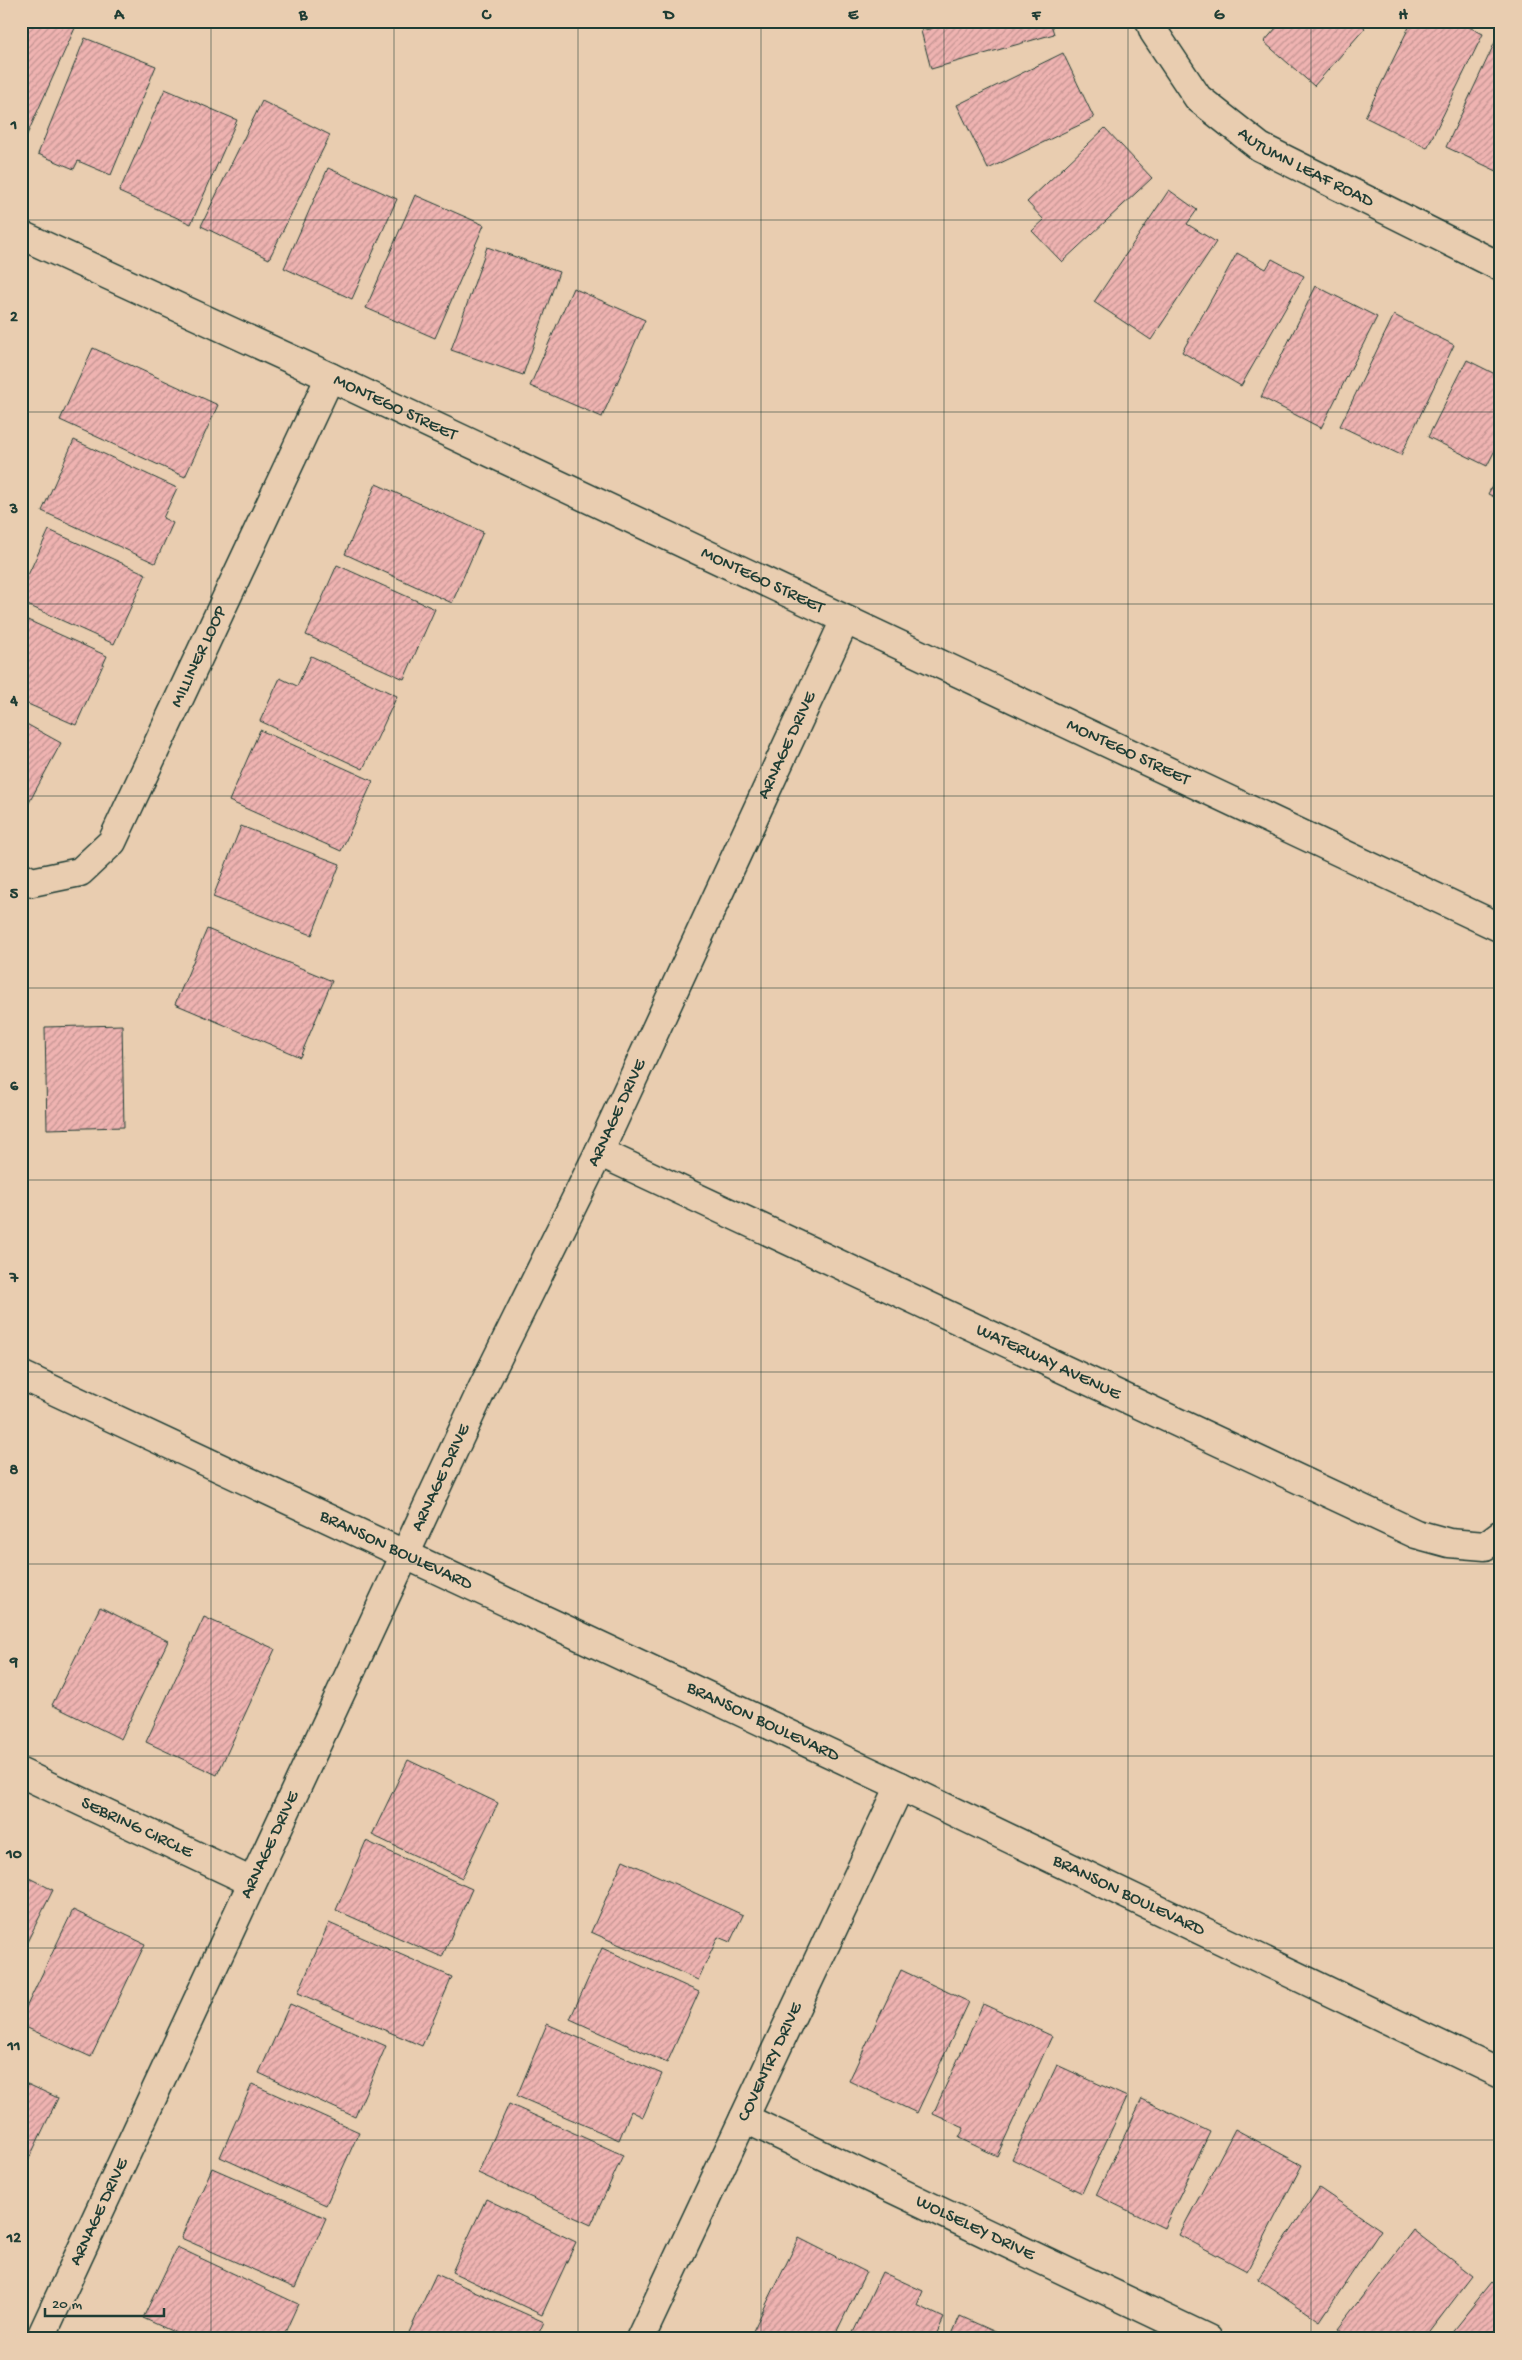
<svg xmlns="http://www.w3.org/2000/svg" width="1522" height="2360" font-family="'Gochi Hand',sans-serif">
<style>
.building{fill:url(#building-hatch);stroke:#1f3d34}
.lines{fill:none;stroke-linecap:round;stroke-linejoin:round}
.minor-casing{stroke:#1f3d34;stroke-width:31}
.minor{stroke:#e9cdb0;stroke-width:28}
.grid{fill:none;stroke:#1f3d34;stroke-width:1;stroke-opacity:0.55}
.labels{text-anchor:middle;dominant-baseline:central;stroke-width:4.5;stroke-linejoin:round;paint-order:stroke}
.street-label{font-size:18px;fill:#1f3d34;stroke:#e9cdb0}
.neatline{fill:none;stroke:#1f3d34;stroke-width:2}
.grid-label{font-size:16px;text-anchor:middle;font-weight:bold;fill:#1f3d34}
</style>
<defs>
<pattern id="building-hatch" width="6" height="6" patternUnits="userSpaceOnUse" patternTransform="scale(1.25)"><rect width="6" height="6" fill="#efb3b1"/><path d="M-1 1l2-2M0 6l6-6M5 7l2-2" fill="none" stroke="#c19391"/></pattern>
</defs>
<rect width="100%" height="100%" fill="#e9cdb0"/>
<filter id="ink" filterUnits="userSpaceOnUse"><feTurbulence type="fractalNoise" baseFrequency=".02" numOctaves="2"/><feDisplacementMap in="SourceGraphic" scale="10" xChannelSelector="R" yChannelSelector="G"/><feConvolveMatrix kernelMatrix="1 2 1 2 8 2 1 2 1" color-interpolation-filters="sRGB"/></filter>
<g filter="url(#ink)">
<path class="building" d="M21 21H60L75 28 25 139 21 137Z
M931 21H1050L1054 34 931 69 921 31 933 28Z
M1282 21H1357L1365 28 1314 86 1264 42Z
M1412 21H1457L1483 34 1427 148 1365 117Z
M85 38 156 66 111 175 78 161 74 169 38 154Z
M1496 40 1501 43V173L1446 147Z
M1063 53 1094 118 988 169 957 105Z
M165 89 237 120 191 224 119 192Z
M262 101 330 135 269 259 201 226Z
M1105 128 1152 178 1062 262 1032 231 1044 220 1027 202Z
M328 168 397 199 352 299 284 268Z
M1169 190 1197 210 1187 224 1216 242 1151 340 1094 302Z
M415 195 484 225 435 338 366 308Z
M487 247 559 272 523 375 451 350Z
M1237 253 1266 269 1272 259 1304 276 1241 386 1182 352Z
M1316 286 1377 317 1321 428 1261 397Z
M573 288 645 320 602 417 530 386Z
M1394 315 1454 345 1401 455 1340 426Z
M93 348 218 405 185 477 60 420Z
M1467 360 1501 377V438L1487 466 1428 437Z
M74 440 177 488 163 518 173 523 155 563 42 511Z
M1501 469V500L1488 494Z
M376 484 483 532 452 603 345 554Z
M49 530 146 574 114 644 21 602V590Z
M337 565 435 609 404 679 306 635Z
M21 617 107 656 76 725 21 701Z
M311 656 397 696 363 769 260 721 280 678 297 686Z
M21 721 61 743 24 812 21 811Z
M260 730 373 781 341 851 229 801Z
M241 826 340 864 312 935 213 897Z
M207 929 332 981 300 1057 175 1004Z
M122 1025 124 1127 47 1129 45 1027Z
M100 1607 168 1641 121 1739 52 1705Z
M204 1617 275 1649 217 1775 146 1742Z
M408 1760 498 1803 462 1878 372 1835Z
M366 1841 472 1889 442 1957 336 1910Z
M623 1860 743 1915 730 1942 718 1937 698 1980 591 1932Z
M21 1874 53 1890 21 1954Z
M73 1910 145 1944 91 2057 21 2025V2018Z
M329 1923 452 1977 422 2046 298 1993Z
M602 1948 699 1992 667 2063 570 2019Z
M901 1970 969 2002 917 2113 849 2081Z
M290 2004 386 2046 355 2117 259 2073Z
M983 2004 1052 2036 997 2156 959 2138 964 2128 933 2114Z
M547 2024 662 2074 643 2117 631 2111 619 2140 517 2096Z
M1057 2065 1127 2097 1082 2193 1012 2159Z
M21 2081 58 2098 24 2169 21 2167Z
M252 2084 359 2132 326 2205 220 2157Z
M1142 2099 1210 2132 1164 2228 1096 2195Z
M509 2104 623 2155 591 2225 478 2173Z
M1235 2129 1302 2165 1247 2271 1179 2235Z
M212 2168 326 2218 295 2288 181 2238Z
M1319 2188 1381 2230 1320 2321 1258 2279Z
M486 2199 576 2242 542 2315 452 2272Z
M1413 2230 1472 2276 1424 2339H1352L1338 2328Z
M799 2238 866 2272 833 2339H749Z
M177 2247 298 2304 282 2339H189L143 2318Z
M882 2272 923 2291 917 2305 944 2318 934 2339H850Z
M436 2274 544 2322 536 2339H406Z
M1491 2283 1501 2291V2339H1446Z
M960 2316 1011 2339H950Z"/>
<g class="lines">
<defs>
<g id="minor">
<path id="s1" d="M1150 21 1154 32 1198 98 1260 147 1501 267"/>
<path id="s2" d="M21 235 330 377 1501 928"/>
<path id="s3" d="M21 876 32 882 80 872 112 842 330 377"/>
<path id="s4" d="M599 1152 1416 1534 1449 1543 1485 1546 1501 1534"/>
<path id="s5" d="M21 1375 900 1786 1501 2074"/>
<path id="s6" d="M21 1773 252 1882"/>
<path id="s7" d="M744 2118 1208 2339"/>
<path id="s8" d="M40 2339 484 1385 599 1152 845 620"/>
<path id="s9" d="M640 2339 900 1786"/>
</g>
</defs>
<use href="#minor" class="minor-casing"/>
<use href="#minor" class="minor"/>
</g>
</g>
<path class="grid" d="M211 21V2339M394 21V2339M578 21V2339M761 21V2339M944 21V2339M1128 21V2339M1311 21V2339M21 220H1501M21 412H1501M21 604H1501M21 796H1501M21 988H1501M21 1180H1501M21 1372H1501M21 1564H1501M21 1756H1501M21 1948H1501M21 2140H1501"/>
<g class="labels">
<g class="street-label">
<text stroke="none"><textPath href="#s1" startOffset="220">AUTUMN LEAF ROAD</textPath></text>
<text stroke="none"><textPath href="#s2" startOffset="412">MONTEGO STREET</textPath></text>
<text stroke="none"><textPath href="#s2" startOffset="818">MONTEGO STREET</textPath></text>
<text stroke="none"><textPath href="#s3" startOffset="310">MILLINER LOOP</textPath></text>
<text stroke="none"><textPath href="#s8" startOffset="1760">ARNAGE DRIVE</textPath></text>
<text stroke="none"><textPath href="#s2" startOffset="1222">MONTEGO STREET</textPath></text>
<text stroke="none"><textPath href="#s8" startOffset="1355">ARNAGE DRIVE</textPath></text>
<text stroke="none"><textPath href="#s4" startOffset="496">WATERWAY AVENUE</textPath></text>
<text stroke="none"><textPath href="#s8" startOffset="950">ARNAGE DRIVE</textPath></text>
<text stroke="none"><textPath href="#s5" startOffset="414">BRANSON BOULEVARD</textPath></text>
<text stroke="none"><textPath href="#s5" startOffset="819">BRANSON BOULEVARD</textPath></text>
<text stroke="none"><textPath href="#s6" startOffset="128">SEBRING CIRCLE</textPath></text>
<text stroke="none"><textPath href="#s8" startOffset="545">ARNAGE DRIVE</textPath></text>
<text stroke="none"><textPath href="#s5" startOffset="1224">BRANSON BOULEVARD</textPath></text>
<text stroke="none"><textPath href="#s9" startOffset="306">COVENTRY DRIVE</textPath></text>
<text stroke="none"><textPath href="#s8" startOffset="140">ARNAGE DRIVE</textPath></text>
<text stroke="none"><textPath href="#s7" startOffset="256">WOLSELEY DRIVE</textPath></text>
</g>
</g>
<rect width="1522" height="2360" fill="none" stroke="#e9cdb0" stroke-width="55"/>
<path d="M45 2308v8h119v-8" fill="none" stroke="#1f3d34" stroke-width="2.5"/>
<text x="52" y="2308" font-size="15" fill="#1f3d34" stroke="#e9cdb0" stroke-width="4" paint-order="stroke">20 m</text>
<rect x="28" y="28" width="1466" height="2304" class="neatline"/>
<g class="grid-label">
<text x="119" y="19">A</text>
<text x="303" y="19">B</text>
<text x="486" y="19">C</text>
<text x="669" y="19">D</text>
<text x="853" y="19">E</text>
<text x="1036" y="19">F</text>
<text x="1219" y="19">G</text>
<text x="1403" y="19">H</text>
<text x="14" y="129">1</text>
<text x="14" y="321">2</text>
<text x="14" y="513">3</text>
<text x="14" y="705">4</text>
<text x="14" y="898">5</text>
<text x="14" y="1090">6</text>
<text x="14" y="1282">7</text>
<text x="14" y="1474">8</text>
<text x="14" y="1666">9</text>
<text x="14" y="1858">10</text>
<text x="14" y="2050">11</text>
<text x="14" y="2242">12</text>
</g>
</svg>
